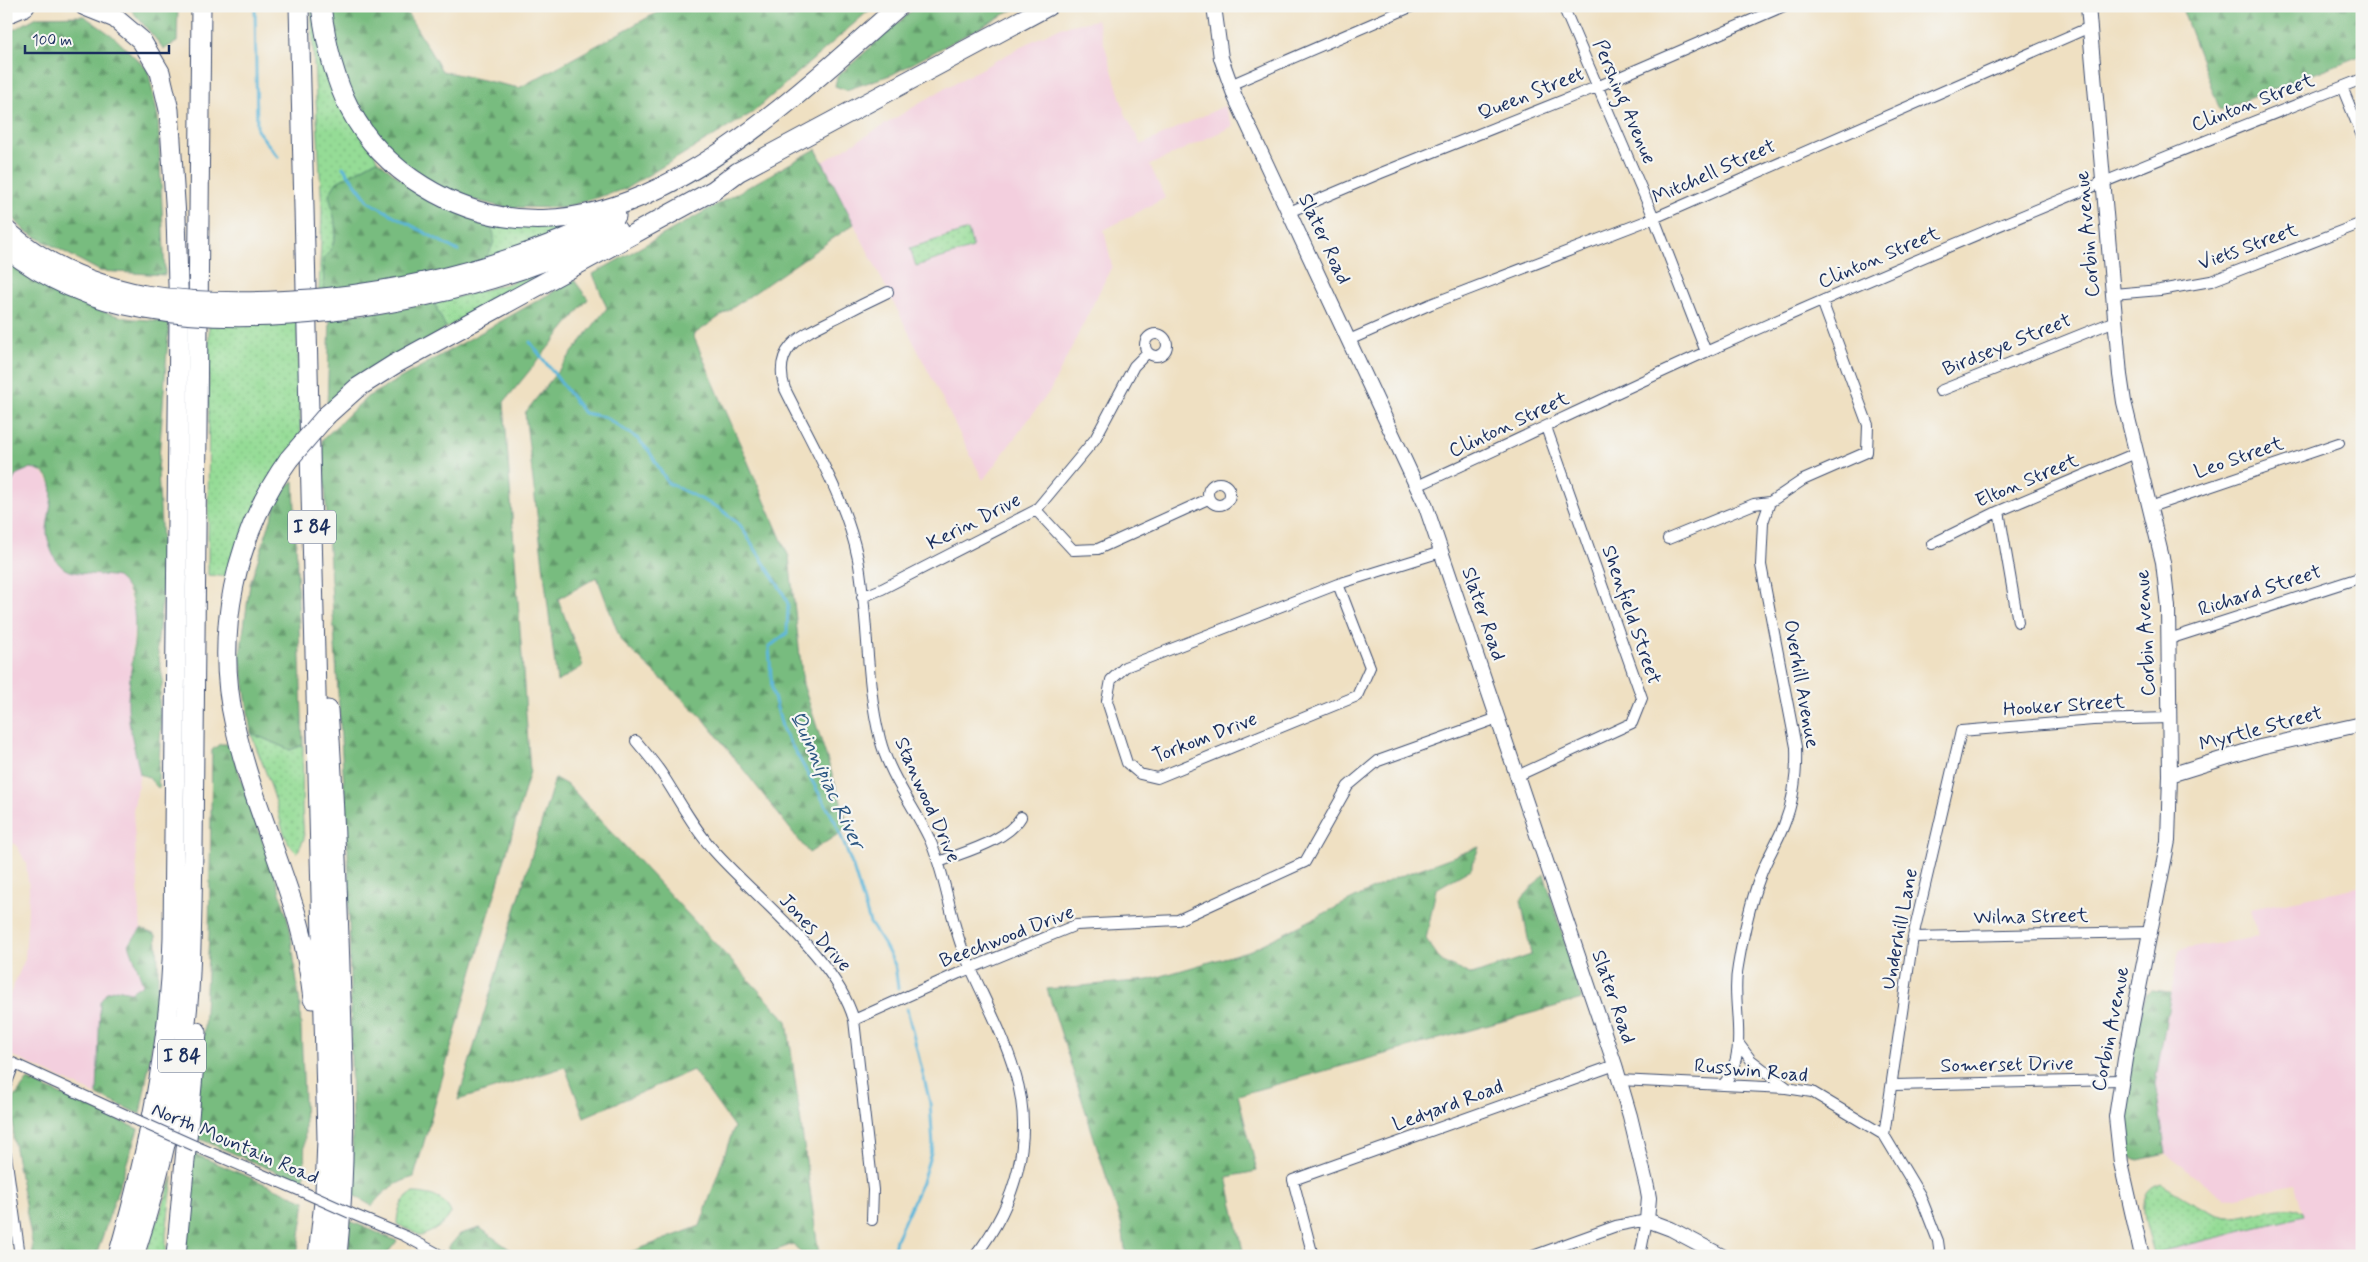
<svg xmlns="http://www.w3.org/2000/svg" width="2368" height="1262" font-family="Mynerve,sans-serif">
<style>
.built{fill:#f3cfde}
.grass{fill:url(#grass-dots);stroke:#58867a}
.forest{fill:url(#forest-firs);stroke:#4a766e}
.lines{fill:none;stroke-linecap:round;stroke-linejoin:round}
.stream{stroke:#5cb6d9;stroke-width:3}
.street-casing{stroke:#3b4a6d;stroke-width:12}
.secondary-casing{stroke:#3b4a6d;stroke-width:16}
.highway-casing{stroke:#3b4a6d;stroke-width:21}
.street{stroke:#fff;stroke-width:10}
.secondary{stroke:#fff;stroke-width:14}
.highway{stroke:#fff;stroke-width:19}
.street-bridge-casing{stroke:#3b4a6d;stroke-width:12;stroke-linecap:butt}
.highway-bridge-casing{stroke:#3b4a6d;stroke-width:21;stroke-linecap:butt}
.street-bridge{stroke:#fff;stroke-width:10}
.highway-bridge{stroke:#fff;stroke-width:19}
.labels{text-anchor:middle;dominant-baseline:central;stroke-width:4.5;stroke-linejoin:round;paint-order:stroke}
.shield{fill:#f6f6f2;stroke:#5d6b8a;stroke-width:1}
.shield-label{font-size:19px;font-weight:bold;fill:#1b2f5e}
.street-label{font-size:20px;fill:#1b2f5e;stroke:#f6f6f2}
.water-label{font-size:21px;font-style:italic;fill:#2e5883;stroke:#f6f6f2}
</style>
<defs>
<pattern id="grass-dots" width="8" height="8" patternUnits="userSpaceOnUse" patternTransform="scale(1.25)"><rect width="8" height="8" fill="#95dc96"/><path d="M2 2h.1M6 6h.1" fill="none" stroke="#80bd84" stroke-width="1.8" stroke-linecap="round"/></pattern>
<pattern id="forest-firs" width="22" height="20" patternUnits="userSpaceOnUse" patternTransform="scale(1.25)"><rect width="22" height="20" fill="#78bc7f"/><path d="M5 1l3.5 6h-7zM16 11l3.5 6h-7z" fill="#62996b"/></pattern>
</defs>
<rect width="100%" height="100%" fill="#f6f6f2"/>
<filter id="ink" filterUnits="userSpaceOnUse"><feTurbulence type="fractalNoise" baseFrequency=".02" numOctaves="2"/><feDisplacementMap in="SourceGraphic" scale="10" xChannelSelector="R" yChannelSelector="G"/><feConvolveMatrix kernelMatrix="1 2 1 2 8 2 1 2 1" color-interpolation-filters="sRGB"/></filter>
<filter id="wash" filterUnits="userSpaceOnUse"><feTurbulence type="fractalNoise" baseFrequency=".0096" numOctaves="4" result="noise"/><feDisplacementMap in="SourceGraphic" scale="20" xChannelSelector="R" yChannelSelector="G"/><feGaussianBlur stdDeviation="1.12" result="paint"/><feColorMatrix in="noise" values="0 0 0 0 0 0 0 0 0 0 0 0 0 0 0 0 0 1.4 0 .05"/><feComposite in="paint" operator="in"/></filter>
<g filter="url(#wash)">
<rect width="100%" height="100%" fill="#efe0c2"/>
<path class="built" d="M1097 20 1125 113 1141 145 1224 106 1233 126 1150 165 1165 198 1104 230 1112 266 1050 391 983 480 854 224 699 282 788 183 940 91 1032 41 1061 27Z
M34 468 44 474 52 487 53 500 81 573 117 577 125 586 135 614 128 703 140 774 133 811 141 929 129 944 143 984 131 992 116 989 100 1002 97 1095 6 1053V1003L25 959 29 890 26 863 17 846 6 838V491L15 475 26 469Z
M2362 886V1256H2155L2154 1253 2304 1216 2295 1185 2226 1199 2166 1154 2155 1083 2179 950 2258 937 2251 909Z"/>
<path class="grass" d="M311 6H316L377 160 337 182 330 194C334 219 343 239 323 259L324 292H319L322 211Z
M486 221 508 226 570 225 571 228 484 261Z
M968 230 973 248 916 266 910 248Z
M583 252 446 328 434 303 510 283Z
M209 321H297L301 435 229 577 208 575Z
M251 733 290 750 303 745 302 807 304 839 297 853C280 837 281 816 274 796 268 775 258 754 251 733Z
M173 1177 166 1233V1256H145Z
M2162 1184C2179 1193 2213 1218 2231 1217 2252 1217 2286 1199 2303 1213L2304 1216 2154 1253C2149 1231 2130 1191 2162 1184Z
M413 1193C428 1193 445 1197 451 1213 445 1225 434 1231 421 1236L397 1224C397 1211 401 1199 413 1193Z"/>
<path class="forest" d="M128 6H178L177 42 164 49Z
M329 6H403L442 71 519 88 669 6H874L752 113 625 189 563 208 502 207 442 192 391 153 370 126 352 96 331 42Z
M917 6H1020L893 74 846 90 835 86 837 77Z
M2181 6H2362V55L2220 110Z
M84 16 114 37 148 70 158 117 165 275 100 271 25 231 6 210V34L37 17Z
M816 149 854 224 693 335 789 557 803 684 849 827 809 853 703 718 621 641 597 577 558 599 583 666 557 682 525 413 607 308 593 274Z
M377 160C400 178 423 199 451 210 464 215 485 215 492 229 498 241 490 251 484 261L446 271 324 292 323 259C343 239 334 219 329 194L337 182Z
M6 258C40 287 81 307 123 317 137 321 155 318 169 324L158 471 164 579 157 648 163 680 159 700 161 725 158 782 160 786 158 788 148 777 140 774C136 753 128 727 128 706 127 672 150 601 117 577 103 574 80 575 67 570 62 568 59 564 56 560 51 552 47 540 47 530 48 510 64 472 31 468L17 474 6 491Z
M574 280 588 299 504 402 530 771 414 1177C397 1182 382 1191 372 1206L353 1195 348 849 322 440 367 397Z
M434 303 446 328 327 408 330 318Z
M294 481 303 745 290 750 251 733 240 656 250 584 280 492Z
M220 744H229L277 882 290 928 300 1006 305 1123 304 1184 193 1136 204 1029 209 935 212 750Z
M555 778 569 786 787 1021 819 1256H804L793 1244 760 1256H620L700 1226 734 1127 693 1070 584 1117 565 1067 458 1100Z
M1479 847 1471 869 1436 889 1426 939 1442 962 1472 975 1531 955 1521 900 1544 874 1582 999 1238 1095 1257 1171 1227 1177 1244 1256H1126L1122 1226 1047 989 1148 980 1251 950 1395 878Z
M141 929 156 935C163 996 151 1054 140 1114L97 1095 100 1002 107 992 116 989 131 992 143 984 129 944Z
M2152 991 2171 993 2155 1083 2166 1154 2138 1160 2127 1155 2126 1125 2131 1059 2145 995Z
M28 1080 138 1129 96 1256H33L32 1242 13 1138 14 1098Z
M190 1152 305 1201 297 1256H181Z
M350 1221 397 1241 385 1256H348Z
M480 1228 519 1256H460L448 1248 460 1234Z"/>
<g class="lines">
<path class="stream" d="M255 6 257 130 278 157
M343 167 369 202 458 251
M530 342 584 413 605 417 638 439 649 451 668 483 719 508 740 525 782 591 788 604 787 633 769 647 772 690 783 730 836 823 853 867 870 923 884 944 895 965 898 988
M893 1256 896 1239 922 1182 933 1146 930 1103 907 1009"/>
</g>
</g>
<g filter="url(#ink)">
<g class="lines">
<defs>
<path id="street" d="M1563 6 1654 218 1706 352
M1230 85 1413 6
M2342 87 2362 136
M1289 212 1381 173 1599 86 1784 6
M888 292C871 300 853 309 836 318 804 334 771 346 785 389 812 444 846 499 858 559 869 619 865 680 880 739 889 775 913 805 929 838 946 875 949 916 964 953 981 993 1003 1032 1015 1073 1035 1138 1016 1204 975 1256
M2113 294 2160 290 2211 281 2362 223
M1145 345a11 11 0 1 1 22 0a11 11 0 1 1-22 0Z
M1349 340 1431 304 1654 218 2090 27
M1940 391 2115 321
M1208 494a11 11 0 1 1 22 0a11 11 0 1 1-22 0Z
M1417 486C1514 442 1610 395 1708 351 1923 255 2142 165 2362 79
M2150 507 2339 443
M1036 510 1073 550 1098 549 1208 499
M1999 511 2018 622
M1668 539 1754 504 1770 502 1803 480 1867 452 1868 425 1822 301
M1932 544 1999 511 2136 453
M1338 584 1370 667 1357 696 1157 778 1140 774 1127 763 1107 701 1111 680 1125 667Z
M1338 584 1441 552
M862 597 882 589 1036 510 1095 439 1134 366 1147 353
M2169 639 2362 577
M636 741C645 752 654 762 662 774 679 800 694 829 715 852 758 900 836 958 854 1020L873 1190 872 1220
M1517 776 1632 723 1642 698 1546 427
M939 862C964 852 1007 841 1021 817
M1913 937 2150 932
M854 1020 959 973 1076 925 1178 920 1305 862 1348 786 1378 761 1498 718
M1739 1044 1751 1060 1786 1087
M6 1060 139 1121
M1619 1080 1786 1088 1812 1092 1884 1135 1920 1195 1938 1241 1940 1256
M1724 1084C1751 1049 1730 1006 1738 966 1743 936 1749 906 1760 877 1766 859 1777 843 1784 825 1794 800 1797 774 1796 747L1761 565 1763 522 1770 502
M6 1085 14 1064
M1893 1085 2121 1080
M1884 1135 1913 937 1961 731 2093 720 2169 718
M195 1146 303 1192
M6 1155 20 1256
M350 1213 405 1236 442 1256
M1313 1256 1293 1180 1615 1065
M1533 1256 1616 1226 1647 1220 1640 1256"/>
<path id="secondary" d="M1214 6 1221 58 1235 97 1425 504 1615 1065 1630 1116 1647 1187 1649 1198 1647 1220 1671 1229 1722 1256
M2088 6 2120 375 2124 402 2163 562 2168 607 2170 775 2168 841 2125 1059 2116 1117 2121 1163 2142 1256
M2170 775 2260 747 2362 724"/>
<path id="highway" d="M85 6 115 18 141 40 160 72 169 110 176 217 179 317 173 937C170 1047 148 1151 118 1256
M299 6 327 1139 325 1193 318 1256
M321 6C331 83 354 144 423 186 598 295 776 113 899 6
M6 14 25 6
M6 230C46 266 93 285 145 295
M6 248C47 281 94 300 145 309
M333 297C432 286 526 259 616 216
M333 311C432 299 528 274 617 230
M327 415 357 388 395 364 714 190 738 172 1048 6
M289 459C234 536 214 635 235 726 250 794 280 858 299 924 306 949 310 974 313 999
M328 710C335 806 338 902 341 998 344 1085 346 1170 337 1256
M134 1256C162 1170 182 1081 189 991 192 944 192 897 193 850L201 6
M176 1256 197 1032"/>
</defs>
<use href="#street" class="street-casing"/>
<use href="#secondary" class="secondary-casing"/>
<use href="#highway" class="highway-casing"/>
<use href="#street" class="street"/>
<use href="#secondary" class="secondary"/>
<use href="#highway" class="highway"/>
<defs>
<path id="street-bridge" d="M139 1121 195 1146
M303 1192 350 1213"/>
<path id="highway-bridge" d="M145 295C207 305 271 303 333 297
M145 309C206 320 272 318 333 311
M289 459 327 415"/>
</defs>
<use href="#street-bridge" class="street-bridge-casing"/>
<use href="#highway-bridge" class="highway-bridge-casing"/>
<use href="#street-bridge" class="street-bridge"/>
<use href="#highway-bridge" class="highway-bridge"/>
</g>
</g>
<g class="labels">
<g class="shield">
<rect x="288" y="510.5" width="48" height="33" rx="4"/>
<rect x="158" y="1039.5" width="48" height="33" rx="4"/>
</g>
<g class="shield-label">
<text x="312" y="527">I 84</text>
<text x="182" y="1056">I 84</text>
</g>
<g class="street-label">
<text transform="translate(1531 94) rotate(-22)">Queen Street</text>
<text transform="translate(1624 102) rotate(67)">Pershing Avenue</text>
<text transform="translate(2253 103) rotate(-21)">Clinton Street</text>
<text transform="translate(1714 172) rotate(-24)">Mitchell Street</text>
<text transform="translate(2088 234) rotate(-95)">Corbin Avenue</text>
<text transform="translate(1324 239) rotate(65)">Slater Road</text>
<text transform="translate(2248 247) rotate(-20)">Viets Street</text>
<text transform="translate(1879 258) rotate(-23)">Clinton Street</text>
<text transform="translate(2007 345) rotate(-22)">Birdseye Street</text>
<text transform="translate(1509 425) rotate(-25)">Clinton Street</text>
<text transform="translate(2239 458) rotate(-19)">Leo Street</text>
<text transform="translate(2027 481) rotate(-23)">Elton Street</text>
<text transform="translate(974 522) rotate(-27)">Kerin Drive</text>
<text transform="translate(2260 591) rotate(-18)">Richard Street</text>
<text transform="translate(1483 614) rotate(71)">Slater Road</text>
<text transform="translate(1631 615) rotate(71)">Shenfield Street</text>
<text transform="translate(2146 633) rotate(-93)">Corbin Avenue</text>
<text transform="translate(1801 684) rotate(80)">Overhill Avenue</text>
<text transform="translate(2064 706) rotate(-4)">Hooker Street</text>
<text transform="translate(2261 729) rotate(-15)">Myrtle Street</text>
<text transform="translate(1205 738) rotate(-21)">Torkom Drive</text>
<text transform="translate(927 800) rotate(66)">Stanwood Drive</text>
<text transform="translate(2031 917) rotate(-1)">Wilna Street</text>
<text transform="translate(1900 929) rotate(-79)">Underhill Lane</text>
<text transform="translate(815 933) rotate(48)">Jones Drive</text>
<text transform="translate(1007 937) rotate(-21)">Beechwood Drive</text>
<text transform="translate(1613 997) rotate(71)">Slater Road</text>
<text transform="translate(2111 1029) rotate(-79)">Corbin Avenue</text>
<text transform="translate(2007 1065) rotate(-1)">Somerset Drive</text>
<text transform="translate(1751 1071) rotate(5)">Russwin Road</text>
<text transform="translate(1448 1106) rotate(-20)">Ledyard Road</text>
<text transform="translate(235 1144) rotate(23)">North Mountain Road</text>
</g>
<g class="water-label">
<text transform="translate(827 780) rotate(65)">Quinnipiac River</text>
</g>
</g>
<rect width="2368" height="1262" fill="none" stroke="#f6f6f2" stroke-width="25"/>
<path d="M25 45v8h144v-8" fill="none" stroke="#1b2f5e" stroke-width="2.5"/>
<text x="32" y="45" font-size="15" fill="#1b2f5e" stroke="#f6f6f2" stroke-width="4" paint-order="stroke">100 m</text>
</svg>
